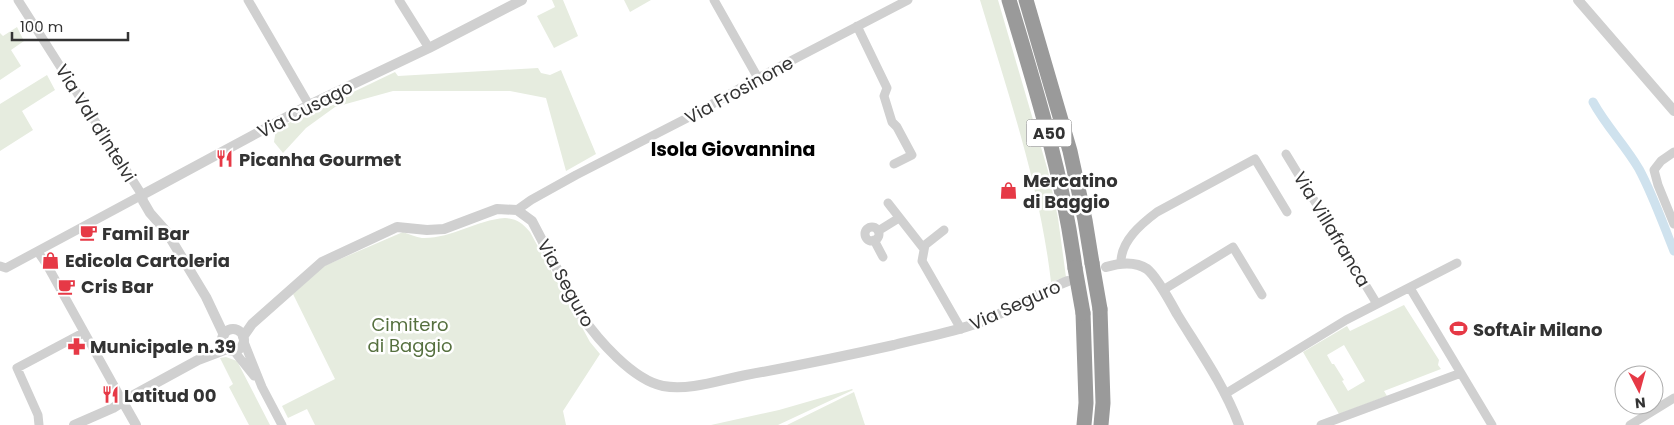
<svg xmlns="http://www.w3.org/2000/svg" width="1674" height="425" font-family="Poppins,sans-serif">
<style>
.green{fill:#e6ecdf;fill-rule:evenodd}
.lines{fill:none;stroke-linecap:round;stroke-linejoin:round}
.canal{stroke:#cfe2ee;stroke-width:9}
.minor{stroke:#d0d0d0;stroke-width:9}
.tertiary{stroke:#d0d0d0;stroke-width:10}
.motorway{stroke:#9a9a9a;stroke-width:15}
.motorway-bridge{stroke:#9a9a9a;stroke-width:15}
.labels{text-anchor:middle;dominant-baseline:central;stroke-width:5;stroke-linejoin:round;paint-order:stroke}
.shield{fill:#fff;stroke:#707070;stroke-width:1}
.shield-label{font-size:16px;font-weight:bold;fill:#333}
.street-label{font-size:18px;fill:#333;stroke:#fff}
.poi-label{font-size:18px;font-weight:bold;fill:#333;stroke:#fff;text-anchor:start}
.park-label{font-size:18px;fill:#56703f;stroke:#fff}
.neighbourhood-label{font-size:19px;font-weight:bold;fill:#000;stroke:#fff}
</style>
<rect width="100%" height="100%" fill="#fff"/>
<path class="green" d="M552 0H563L578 36 554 48 537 16 555 7Z
M624 0H651L630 12Z
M980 0H998L1048 171 1058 218 1066 277 1051 282C1040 186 1008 93 980 0Z
M17 27 24 41 11 50 21 66 0 80V33L3 36Z
M538 68 541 73 550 75 561 70 596 154 566 171 546 98 510 91H393L335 107 306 128 283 153 274 142 276 129 395 72 398 76Z
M47 75 55 90 22 111 33 130 0 151V104Z
M505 218C517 219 522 223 530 232L590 342 600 354 563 411 566 425H315L307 409 288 418 282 406 335 379 293 294 324 266 403 232C409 234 416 237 422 238 451 239 476 220 505 218Z
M1404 305 1439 360 1438 365 1441 369 1384 391 1387 396 1339 414 1303 352 1347 326 1350 331ZM1344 345 1365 381 1348 391 1342 381 1344 380 1334 364H1332L1327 355Z
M226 357 237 361 270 425H249L229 387 233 384 220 358Z
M852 389 853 390 778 425H711L779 410Z
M854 392 865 425H787Z"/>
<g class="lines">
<path class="canal" d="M1593 102C1606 126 1625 145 1639 169 1653 195 1663 224 1674 251"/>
<path class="minor" d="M248 0 309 105
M399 0 429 48
M714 0 758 78
M857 26 887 88 884 96 892 122 897 127 912 155 894 164
M1674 152 1661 161 1654 170 1658 185 1674 224
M1286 154 1377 304
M888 203 924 249
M517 210 531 200 576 175 695 114 758 78 908 0
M865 234a7 7 0 1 1 14 0a7 7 0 1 1-14 0Z
M944 230 925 245 922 261 961 329
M878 231 899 218
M874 240 883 257
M38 252 47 265 123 402
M1121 262C1121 241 1141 224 1157 212L1255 159 1287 212
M0 266 6 268 142 195 18 0
M1410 288 1492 425
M1163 290 1233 247 1262 295
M244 342 262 387 282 425
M234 351 254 376
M1225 394 1346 320 1457 263
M39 425 38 415 17 368 83 333
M1321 425 1461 373
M1630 425 1674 398"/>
<path class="tertiary" d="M1578 0 1674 111
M142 195 309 105 429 48 522 0
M142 195 143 201 150 213 166 231 206 297 224 335
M1106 267C1119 263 1135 261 1147 269 1156 276 1171 303 1177 314 1199 350 1224 385 1239 425
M222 340a11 11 0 1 1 22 0a11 11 0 1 1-22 0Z
M243 337 252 324 322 262 397 227 427 230 444 229 497 209 517 210 532 221 581 315C598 340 633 380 663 386 689 391 720 380 746 375 796 366 845 356 894 345 921 338 949 333 975 324 1008 313 1036 293 1068 281
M123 402 136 425
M74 425 113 408 132 396 198 360 227 349"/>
<path class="motorway" d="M1009 0C1036 89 1063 176 1075 268
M1026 0 1070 151 1085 220 1092 263
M1100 309 1103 403 1101 425
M1083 313 1086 403 1084 425"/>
<path class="motorway-bridge" d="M1092 263 1100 309
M1075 268 1083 313"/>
</g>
<defs>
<symbol id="restaurant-bare" viewBox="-9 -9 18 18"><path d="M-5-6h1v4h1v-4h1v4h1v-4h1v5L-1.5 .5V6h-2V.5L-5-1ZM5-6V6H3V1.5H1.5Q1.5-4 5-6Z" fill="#e63946" stroke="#fff" stroke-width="2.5" paint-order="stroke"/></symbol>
<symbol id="shop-bare" viewBox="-9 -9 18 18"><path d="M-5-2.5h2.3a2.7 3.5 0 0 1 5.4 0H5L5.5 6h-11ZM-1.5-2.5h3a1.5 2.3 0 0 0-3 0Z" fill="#e63946" stroke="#fff" stroke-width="2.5" paint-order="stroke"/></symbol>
<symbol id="cafe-bare" viewBox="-9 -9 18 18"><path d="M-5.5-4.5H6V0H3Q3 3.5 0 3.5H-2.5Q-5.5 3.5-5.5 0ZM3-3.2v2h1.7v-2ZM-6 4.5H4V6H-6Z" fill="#e63946" stroke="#fff" stroke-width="2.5" paint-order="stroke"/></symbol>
<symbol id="stadium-bare" viewBox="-9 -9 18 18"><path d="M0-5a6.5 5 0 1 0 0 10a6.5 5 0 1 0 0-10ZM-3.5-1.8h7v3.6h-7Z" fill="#e63946" stroke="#fff" stroke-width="2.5" paint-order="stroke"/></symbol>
<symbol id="pharmacy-bare" viewBox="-9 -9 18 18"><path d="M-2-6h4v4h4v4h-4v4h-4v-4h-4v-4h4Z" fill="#e63946" stroke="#fff" stroke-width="2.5" paint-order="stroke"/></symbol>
</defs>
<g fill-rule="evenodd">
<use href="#restaurant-bare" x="212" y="146" width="25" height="25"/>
<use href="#shop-bare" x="996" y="178" width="25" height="25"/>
<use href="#cafe-bare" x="76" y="220" width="25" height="25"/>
<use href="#shop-bare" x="38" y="248" width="25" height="25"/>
<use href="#cafe-bare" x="54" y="274" width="25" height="25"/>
<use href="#stadium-bare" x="1446" y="316" width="25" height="25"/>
<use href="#pharmacy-bare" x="64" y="334" width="25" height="25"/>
<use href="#restaurant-bare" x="98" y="382" width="25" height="25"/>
</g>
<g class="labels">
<rect class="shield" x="1026.5" y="119.5" width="45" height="27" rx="4"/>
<g class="shield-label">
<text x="1049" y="133">A50</text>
</g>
<g class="street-label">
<text transform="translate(739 90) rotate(-29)">Via Frosinone</text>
<text transform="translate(305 109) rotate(-27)">Via Cusago</text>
<text transform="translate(96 123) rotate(58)">Via Val d'Intelvi</text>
<text transform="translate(1332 229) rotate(59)">Via Villafranca</text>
<text transform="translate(566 283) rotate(61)">Via Seguro</text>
<text transform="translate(1015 305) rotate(-24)">Via Seguro</text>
</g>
<g class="poi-label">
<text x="239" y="159">Picanha Gourmet</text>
<text x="1023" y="180">Mercatino<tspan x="1023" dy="21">di Baggio</tspan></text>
<text x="102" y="233">Famil Bar</text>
<text x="65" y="260">Edicola Cartoleria</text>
<text x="81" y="286">Cris Bar</text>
<text x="1473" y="329">SoftAir Milano</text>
<text x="90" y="346">Municipale n.39</text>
<text x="124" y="395">Latitud 00</text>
</g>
<g class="park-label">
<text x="410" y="324">Cimitero<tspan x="410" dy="21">di Baggio</tspan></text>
</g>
<g class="neighbourhood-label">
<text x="733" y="149">Isola Giovannina</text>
</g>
</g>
<g transform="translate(1639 390) rotate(174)"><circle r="24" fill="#ffffff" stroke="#adadad"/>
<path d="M0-4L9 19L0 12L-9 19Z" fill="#e63946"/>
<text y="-8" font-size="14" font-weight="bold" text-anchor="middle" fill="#333333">N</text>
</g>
<path d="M12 32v8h116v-8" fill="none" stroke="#333333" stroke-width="2.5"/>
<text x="20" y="32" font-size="15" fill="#333333" stroke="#ffffff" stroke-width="4" paint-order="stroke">100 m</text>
</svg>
